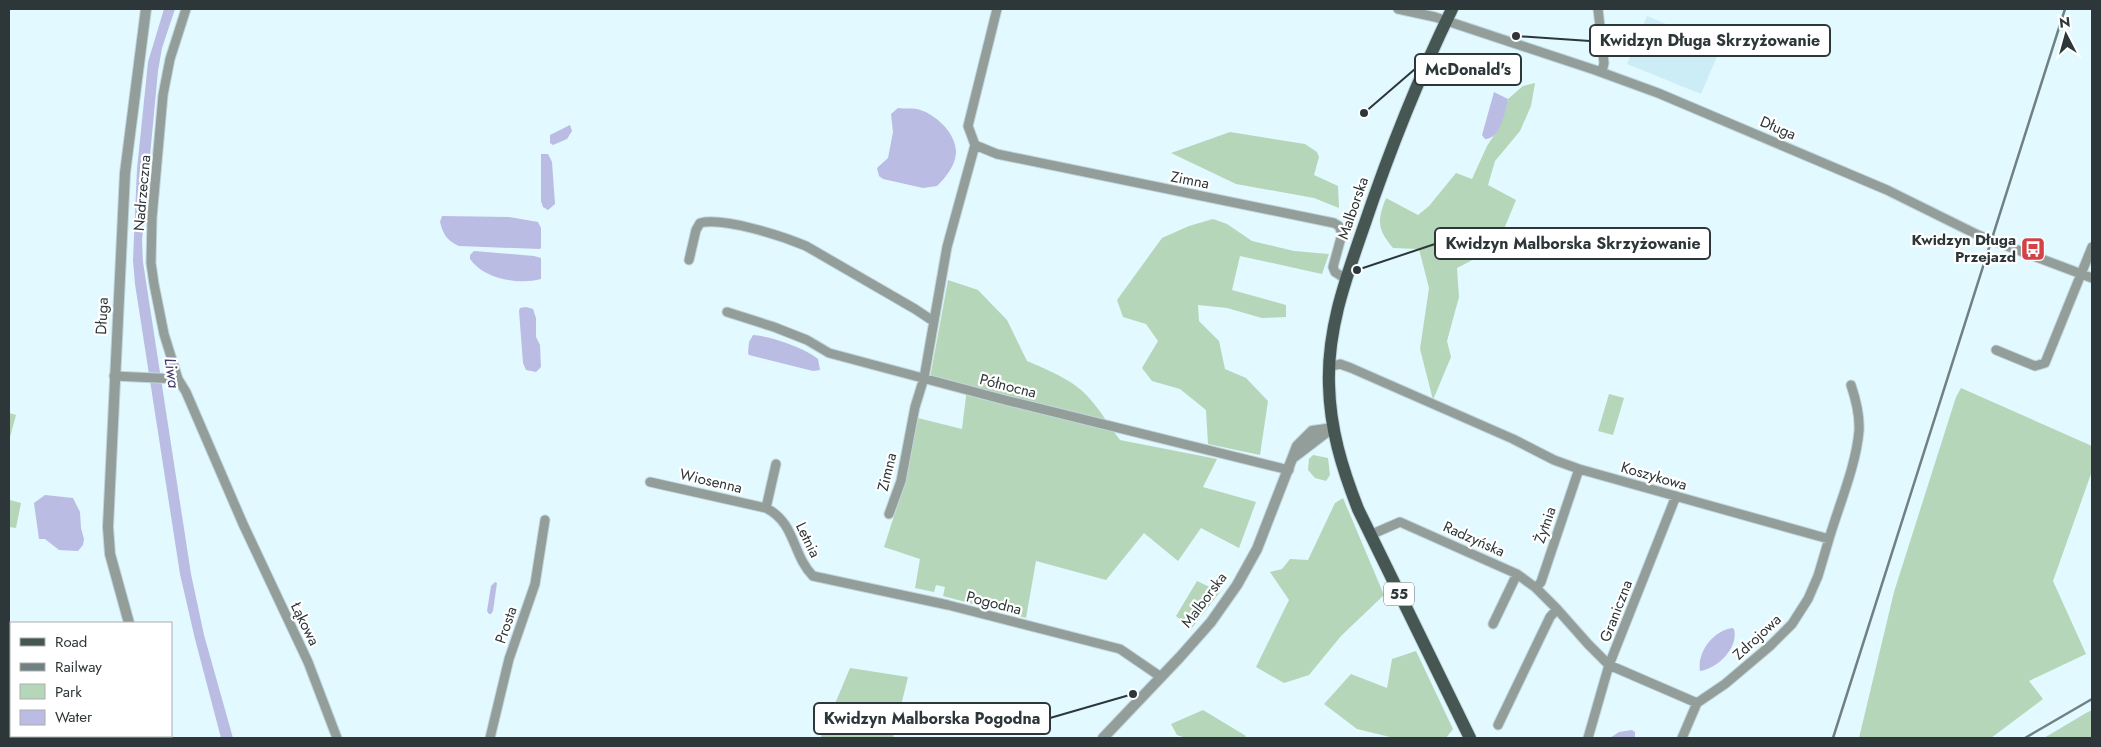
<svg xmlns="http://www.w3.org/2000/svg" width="2101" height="747" font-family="Jost,sans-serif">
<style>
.built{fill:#cdedf6}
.green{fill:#b6d6b9}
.water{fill:#babce3}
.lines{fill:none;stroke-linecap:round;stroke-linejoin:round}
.minor-casing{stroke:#c1d6db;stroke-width:11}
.tertiary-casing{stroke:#c1d6db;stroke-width:12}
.primary-casing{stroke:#c1d6db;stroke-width:14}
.minor{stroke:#939d9a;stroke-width:9}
.tertiary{stroke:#939d9a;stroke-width:10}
.primary{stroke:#455653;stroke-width:12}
.rail{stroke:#718083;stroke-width:2.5}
.labels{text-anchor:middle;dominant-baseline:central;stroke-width:4.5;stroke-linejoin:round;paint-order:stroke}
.shield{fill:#fff;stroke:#6c7274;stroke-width:1}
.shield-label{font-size:14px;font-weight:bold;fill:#2d3638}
.street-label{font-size:15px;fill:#2d3638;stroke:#fff}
.poi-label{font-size:15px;font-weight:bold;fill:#2d3638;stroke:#fff;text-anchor:end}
.water-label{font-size:16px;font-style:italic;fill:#3d3c6e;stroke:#fff}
.leader{fill:none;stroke:#2d3638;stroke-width:2}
.callout-dot{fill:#2d3638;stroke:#fff;stroke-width:2}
.callout{fill:#fff;stroke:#2d3638;stroke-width:2}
.callout-label{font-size:16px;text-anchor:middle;font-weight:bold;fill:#2d3638}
</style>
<rect width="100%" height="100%" fill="#e1f9ff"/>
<path class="built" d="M1647 16 1721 47 1701 94 1627 64Z"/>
<path class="green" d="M1535 83 1531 106 1520 131 1495 161 1488 185 1516 200 1504 229 1482 255 1457 268 1459 297 1447 341 1451 357 1433 400 1420 349 1429 288 1419 249 1393 248C1377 229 1377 221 1386 198L1418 215 1429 206 1456 173 1472 179 1487 146 1500 126 1508 99 1523 86Z
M1230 132 1305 144 1317 152 1319 157 1314 175 1338 186 1339 208 1314 198 1236 184 1171 153Z
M1213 219 1227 224 1252 241 1294 251 1329 254 1322 274 1240 256 1232 290 1286 305V317L1262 318 1227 308 1198 305 1199 321 1219 341 1225 369 1246 378 1268 401 1260 455 1208 444 1206 410 1180 389 1152 381 1142 368 1158 341 1146 324 1123 317 1117 300 1162 238 1189 226Z
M948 280 978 290 1007 320 1027 361C1050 371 1074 380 1090 399 1101 411 1110 427 1120 440L1217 459 1203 487 1256 502 1239 548 1201 528 1178 561 1144 533 1106 580 1036 561 1026 618 943 596 945 587 936 585 934 592 915 588 920 559 884 547 904 485 918 418 962 429 967 388 930 378Z
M1961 388 2092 446V471L2053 581 2086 654 2029 681 2043 699 1991 738H1859L1894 592 1956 397Z
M1609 394 1624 398 1613 435 1598 431Z
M9 413 16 415 9 441Z
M1313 455 1328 458 1330 475 1326 481 1315 478 1308 470 1309 459Z
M1343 498 1384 595 1341 636 1309 675 1284 683 1256 667 1289 600 1270 572 1282 569 1290 559 1308 560 1335 503Z
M10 500 21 503 16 528 9 527Z
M1197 581 1220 592 1191 629 1176 616Z
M1416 651 1453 729 1446 738H1394L1357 729 1324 704 1351 674 1387 688 1392 659Z
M850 668 908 677 893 738H821L823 719 834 706Z
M1203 710 1246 736 1245 738H1186L1177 735 1171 724Z
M2092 710V738H2044L2086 713Z"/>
<path class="water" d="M164 9H175L162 48 158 71 142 240 143 262 191 574 204 635 233 738H221L195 639 180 574 135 284 133 260 137 169 148 62Z
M1494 92 1508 99C1505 111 1501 139 1485 139L1482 135Z
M898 108C904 109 911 108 917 109 935 113 957 134 956 153 955 166 946 177 937 186L923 188 883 179 879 176 877 168 888 158 893 132 891 114Z
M570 125 572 131 567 139 553 145 550 143V135Z
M541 154H548L552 162 555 204 548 210 543 207 541 201Z
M442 216 509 217 538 222 541 228V247L540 249 459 246C447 241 443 234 440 222Z
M474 251 534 256 541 258V279C518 285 484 279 470 259V255Z
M526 307 533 309 536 318V337L540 345 541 367 536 372 526 370 523 363 519 311 520 308Z
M753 335C770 336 805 348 818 359L820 370 813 371 749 355 748 353 749 342Z
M45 495 73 498 80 512 81 528 84 539 83 545 78 551 59 550 45 539H39L34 503Z
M495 582 497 583 493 611 491 614H489L487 611 491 586Z
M1732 628 1734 629C1739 647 1718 669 1700 671 1697 652 1713 631 1732 628Z
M1632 730 1635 732V738H1610L1619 732Z"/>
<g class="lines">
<defs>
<path id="minor" d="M1398 9 1435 17 1595 70 1658 93 1887 190 1978 235 2092 278
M1598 9 1604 63 1602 72
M975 145 997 154 1334 223 1339 226 1342 234 1333 267 1335 272 1346 279
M689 260 696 230 700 223C724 217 782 236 806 246L915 309 933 321
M727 312 774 327 807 340 829 353 1005 400 1289 470
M1996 350 2035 366 2045 363 2092 247
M1329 367 1340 364 1351 368 1513 439 1554 460 1579 469 1829 539C1839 505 1856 466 1859 431 1860 415 1856 400 1851 385
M114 376 178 379 186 392 243 524 308 662 337 738
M178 379 164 334 154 284 151 263 152 218 163 95 170 59 186 9
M776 464 766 508C796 523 792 555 813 576L948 605 1120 649 1161 677
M650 482 766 508
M889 514 901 481 915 407 924 378 947 247 975 145 968 126 997 9
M1370 535 1400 522 1517 574 1536 588 1557 609 1588 644 1609 665 1697 703
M1536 588 1541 582 1579 469
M1493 624 1517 574
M1498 725 1550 617 1557 609
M490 738 509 659 535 584 545 520
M1588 738 1609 665 1676 496
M1682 738 1697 703 1725 684 1770 646 1792 624 1808 599 1818 576 1829 539"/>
<path id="tertiary" d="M1294 457 1332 428
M129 623 110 554 108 527 125 173 146 9
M161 736V738
M1103 738 1180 657 1211 622 1237 585 1257 549 1297 446 1312 431 1333 428"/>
<path id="primary" d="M1452 9C1418 79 1389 152 1364 226 1346 278 1327 329 1329 385 1330 429 1342 468 1358 509L1470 738"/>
</defs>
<use href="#minor" class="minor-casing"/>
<use href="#tertiary" class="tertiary-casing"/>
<use href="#primary" class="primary-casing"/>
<use href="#minor" class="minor"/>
<use href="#tertiary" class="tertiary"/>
<use href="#primary" class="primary"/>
<path class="rail" d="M1833 738 2065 9
M2025 738 2092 699"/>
</g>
<defs>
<symbol id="bus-square" viewBox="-11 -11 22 22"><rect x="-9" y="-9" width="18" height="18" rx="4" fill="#d24246" stroke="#fff"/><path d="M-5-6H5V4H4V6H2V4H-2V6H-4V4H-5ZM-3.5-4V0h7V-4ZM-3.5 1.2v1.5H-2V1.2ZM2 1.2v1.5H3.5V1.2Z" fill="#fff"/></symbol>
</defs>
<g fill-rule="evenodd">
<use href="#bus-square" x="2019" y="235" width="28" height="28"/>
</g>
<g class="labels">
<rect class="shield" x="1384" y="582.5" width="30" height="23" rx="4"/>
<g class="shield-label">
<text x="1399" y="594">55</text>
</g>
<g class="street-label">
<text transform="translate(1778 128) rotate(23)">Długa</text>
<text transform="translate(1190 180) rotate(11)">Zimna</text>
<text transform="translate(142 193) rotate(-85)">Nadrzeczna</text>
<text transform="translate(1353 208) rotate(-71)">Malborska</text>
<text transform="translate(102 316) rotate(-87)">Długa</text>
<text transform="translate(1008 386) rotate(14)">Północna</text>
<text transform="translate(887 472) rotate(-76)">Zimna</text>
<text transform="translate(1654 476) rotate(16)">Koszykowa</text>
<text transform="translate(711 481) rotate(13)">Wiosenna</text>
<text transform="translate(1545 525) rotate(-71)">Żytnia</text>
<text transform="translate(1474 539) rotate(24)">Radzyńska</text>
<text transform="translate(808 540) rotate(64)">Letnia</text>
<text transform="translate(1204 600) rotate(-53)">Malborska</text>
<text transform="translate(994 603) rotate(14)">Pogodna</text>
<text transform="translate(1616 611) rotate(-69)">Graniczna</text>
<text transform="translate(305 624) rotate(64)">Łąkowa</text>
<text transform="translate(506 625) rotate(-71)">Prosta</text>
<text transform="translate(1757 637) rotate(-43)">Zdrojowa</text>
</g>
<g class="poi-label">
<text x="2016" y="240">Kwidzyn Długa<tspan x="2016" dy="17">Przejazd</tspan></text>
</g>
<g class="water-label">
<text transform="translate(172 373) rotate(82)">Liwa</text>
</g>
</g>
<path class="leader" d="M1516 36L1590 41M1364 113L1415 69M1357 270L1435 244M1133 694L1050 718"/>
<g class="callout-dot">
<circle cx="1516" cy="36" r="5"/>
<circle cx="1364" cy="113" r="5"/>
<circle cx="1357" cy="270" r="5"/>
<circle cx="1133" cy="694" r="5"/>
</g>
<g class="callout">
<rect x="1590" y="25" width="240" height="31" rx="5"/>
<rect x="1415" y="54" width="106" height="31" rx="5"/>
<rect x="1435" y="228" width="275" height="31" rx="5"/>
<rect x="814" y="703" width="236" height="31" rx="5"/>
</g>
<g class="callout-label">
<text x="1710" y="46">Kwidzyn Długa Skrzyżowanie</text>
<text x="1468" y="75">McDonald's</text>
<text x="1573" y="249">Kwidzyn Malborska Skrzyżowanie</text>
<text x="932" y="724">Kwidzyn Malborska Pogodna</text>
</g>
<rect width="2101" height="747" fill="none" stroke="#2d3638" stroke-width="20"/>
<rect x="10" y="622" width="162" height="115" fill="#ffffff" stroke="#abafaf"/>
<rect x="20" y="638" width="25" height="8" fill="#455653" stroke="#abafaf"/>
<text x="55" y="647" font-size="15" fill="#2d3638">Road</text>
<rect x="20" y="663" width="25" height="8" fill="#718083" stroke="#abafaf"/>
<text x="55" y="672" font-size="15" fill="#2d3638">Railway</text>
<rect x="20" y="684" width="25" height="15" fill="#b6d6b9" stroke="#abafaf"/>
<text x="55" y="697" font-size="15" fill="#2d3638">Park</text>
<rect x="20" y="710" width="25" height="15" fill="#babce3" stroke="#abafaf"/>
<text x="55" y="722" font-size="15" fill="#2d3638">Water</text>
<g transform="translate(2066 35) rotate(354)" stroke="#ffffff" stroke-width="4" paint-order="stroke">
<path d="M0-4L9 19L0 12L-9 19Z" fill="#2d3638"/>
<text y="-8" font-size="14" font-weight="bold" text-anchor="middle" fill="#2d3638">N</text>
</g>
</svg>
